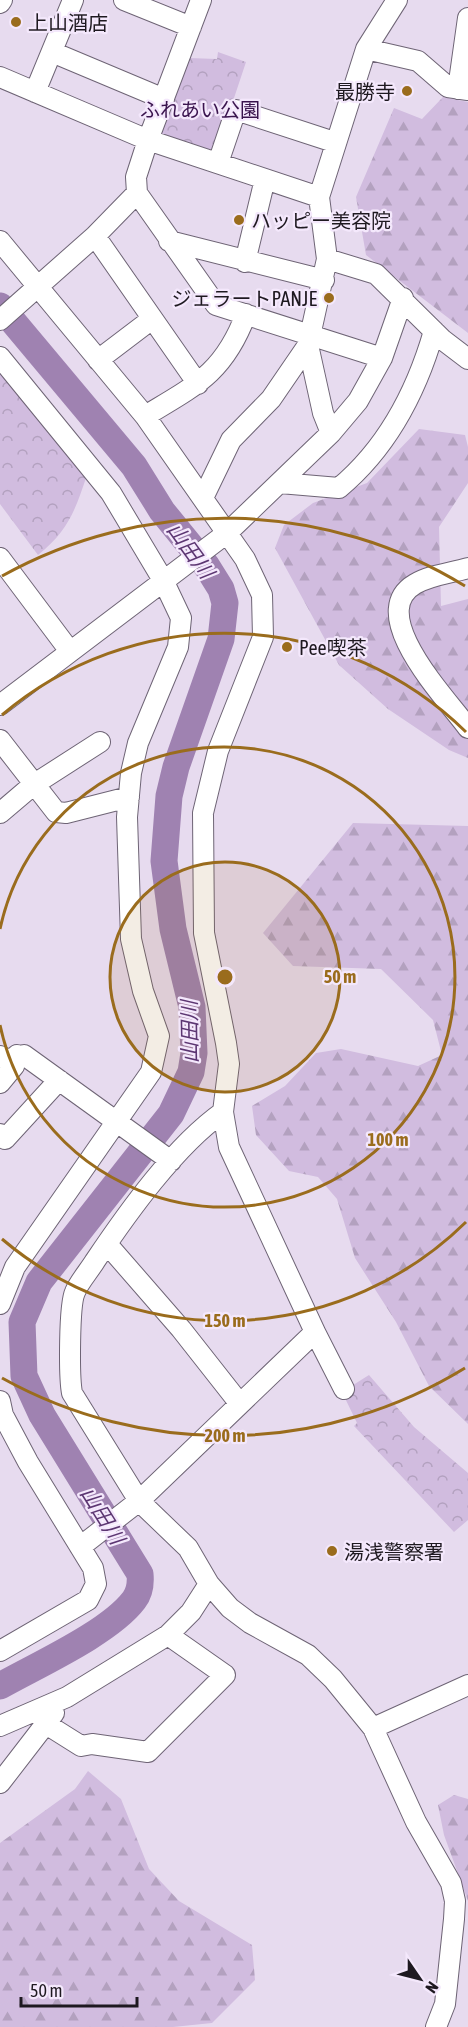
<svg xmlns="http://www.w3.org/2000/svg" width="468" height="2027" font-family="'Asap Condensed','Noto Sans JP',sans-serif">
<style>
.forest{fill:url(#forest-firs)}
.park{fill:url(#park-crowns)}
.lines{fill:none;stroke-linecap:round;stroke-linejoin:round}
.river{stroke:#9f82b1;stroke-width:27}
.minor-casing{stroke:#6e6475;stroke-width:22}
.minor{stroke:#fff;stroke-width:20}
.ring{fill:none;stroke:#9a6c1d;stroke-width:3}
.poi-dot{fill:#9a6c1d;stroke:#f4e8fc;stroke-width:2}
.labels{text-anchor:middle;dominant-baseline:central;stroke-width:4.5;stroke-linejoin:round;paint-order:stroke}
.poi-label{font-size:20px;fill:#1e1920;stroke:#f4e8fc;text-anchor:start}
.park-label{font-size:20px;fill:#3a144e;stroke:#f4e8fc}
.water-label{font-size:21px;font-style:italic;fill:#5c3672;stroke:#f4e8fc}
.centre{fill:#9a6c1d;stroke:#f4e8fc;stroke-width:3}
.ring-label{font-size:18px;text-anchor:middle;font-weight:bold;fill:#9a6c1d;stroke:#f4e8fc;stroke-width:4.5;stroke-linejoin:round;paint-order:stroke}
</style>
<defs>
<pattern id="forest-firs" width="22" height="20" patternUnits="userSpaceOnUse" patternTransform="scale(1.5)"><rect width="22" height="20" fill="#d1bcdf"/><path d="M5 1l3.5 6h-7zM16 11l3.5 6h-7z" fill="#b3a1bf"/></pattern>
<pattern id="park-crowns" width="20" height="18" patternUnits="userSpaceOnUse" patternTransform="scale(1.5)"><rect width="20" height="18" fill="#d1bcdf"/><path d="M2 6a3 3 0 1 1 6 0M12 15a3 3 0 1 1 6 0" fill="none" stroke="#b3a1bf"/></pattern>
</defs>
<rect width="100%" height="100%" fill="#e7dbef"/>
<path class="forest" d="M443 97 468 102V333L366 255 356 197 394 108 422 119Z
M419 429 465 435 468 447V483L439 527 441 606 468 599V758L449 750 388 709 339 665 275 548 284 525 313 503 367 483Z
M353 823 468 826V1424L429 1386 396 1322 355 1258 337 1199 318 1177 289 1171 256 1135 252 1106 285 1086 316 1053 341 1049 418 1066 442 1055 433 1020 381 969 293 966 263 933Z
M88 1771 121 1799 149 1869 179 1901 252 1945 255 1980 212 2023 173 2027H0V1843L75 1789Z
M454 1795 468 1799V1901L444 1835 438 1805Z"/>
<path class="park" d="M218 52 246 62 215 155 159 136 189 58 217 59Z
M0 370 87 475C75 511 68 531 38 555L0 504Z
M369 1375 414 1427 468 1473V1520L454 1532 354 1426 357 1423 342 1392Z"/>
<g class="lines">
<path class="river" d="M0 306 134 466 162 511 206 565 221 589 225 603 221 639 176 767 169 796 164 861 173 929 192 1007 194 1053 191 1072 171 1114 39 1282 22 1322 24 1376 42 1415 140 1574C141 1584 140 1592 134 1600 109 1633 37 1665 0 1686"/>
<defs>
<path id="minor" d="M124 0 191 27
M0 3 2 0
M366 49 418 61 448 87 468 90
M52 52 164 99
M0 77 148 140 319 197
M458 89 468 18
M35 92 73 0
M218 163 236 110 334 142
M137 193 216 305 382 358
M95 236 198 384
M0 241 145 416 245 559 262 595 263 637 218 751 203 813 204 933 226 1043 229 1064 223 1112 229 1147 315 1332 139 1501 80 1547
M169 241 324 280
M327 259 376 274 443 340 468 359
M245 262 265 179
M0 320 95 236 137 193 136 177 148 140 201 0
M0 357 111 493 163 580 181 618 178 647 138 743 131 773 127 817 131 939 143 991 159 1036 151 1072 15 1267 0 1304
M98 360 152 319
M145 416C195 386 224 373 246 314
M331 433 323 413 308 345 327 259 319 197 366 49 397 0
M280 483 339 488C387 448 417 390 434 331
M203 498 231 440 271 399 308 345
M0 558 69 650
M468 568C451 573 430 575 415 584 364 614 447 699 468 728
M0 705 227 533 331 433 358 401 382 358 403 298
M0 740 56 812 66 813 129 797
M0 813 33 785 100 742
M0 1056 9 1060 24 1055 171 1161
M0 1083 14 1066 17 1055
M223 1112C175 1146 128 1212 95 1261 89 1271 79 1282 75 1292 69 1305 69 1377 72 1393L139 1501 188 1548 209 1584 230 1608 250 1623 308 1655 333 1679 373 1728 416 1822 451 1883 455 1901 454 1919 445 2004 436 2027
M0 1134 5 1139 59 1080
M107 1244 181 1329 240 1404
M315 1332 344 1389
M0 1401 3 1415 28 1462 93 1568 96 1584 88 1600 0 1651
M46 1724 81 1746 92 1744 148 1752 225 1675 168 1635
M0 1726 67 1697 168 1635 191 1612 209 1584
M373 1728 468 1685
M0 1783 54 1713"/>
</defs>
<use href="#minor" class="minor-casing"/>
<use href="#minor" class="minor"/>
</g>
<circle cx="225" cy="977" r="115" fill="#9a6c1d" fill-opacity=".12"/>
<g class="ring">
<circle cx="225" cy="977" r="115"/>
<path d="M0 929A230 230 0 1 1 0 1025"/>
<path d="M466 1222A344 344 0 0 1 2 1239M2 715A344 344 0 0 1 466 732"/>
<path d="M465 1368A459 459 0 0 1 2 1378M2 576A459 459 0 0 1 465 586"/>
</g>
<g class="poi-dot">
<circle cx="16" cy="22" r="6"/>
<circle cx="407" cy="91" r="6"/>
<circle cx="239" cy="220" r="6"/>
<circle cx="329" cy="298" r="6"/>
<circle cx="287" cy="647" r="6"/>
<circle cx="332" cy="1551" r="6"/>
</g>
<g class="labels">
<g class="poi-label">
<text x="28" y="22">上山酒店</text>
<text x="395" y="91" text-anchor="end">最勝寺</text>
<text x="251" y="220">ハッピー美容院</text>
<text x="317" y="298" text-anchor="end">ジェラートPANJE</text>
<text x="299" y="647">Pee喫茶</text>
<text x="344" y="1551">湯浅警察署</text>
</g>
<g class="park-label">
<text x="200" y="109">ふれあい公園</text>
</g>
<g class="water-label">
<text transform="translate(191 550) rotate(54)">山田川</text>
<text transform="translate(189 1032) rotate(-91)">山田川</text>
<text transform="translate(103 1515) rotate(58)">山田川</text>
</g>
</g>
<circle cx="225" cy="977" r="9" class="centre"/>
<g class="ring-label">
<text x="340" y="983">50 m</text>
<text x="388" y="1146">100 m</text>
<text x="225" y="1327">150 m</text>
<text x="225" y="1442">200 m</text>
</g>
<g transform="translate(420 1979) rotate(125)" stroke="#f4e8fc" stroke-width="4.5" paint-order="stroke">
<path d="M0-4.5L10 22L0 15L-10 22Z" fill="#1e1920"/>
<text y="-9" font-size="16" font-weight="bold" text-anchor="middle" fill="#1e1920">N</text>
</g>
<path d="M21 1997v9h116v-9" fill="none" stroke="#1e1920" stroke-width="3"/>
<text x="30" y="1997" font-size="18" fill="#1e1920" stroke="#f4e8fc" stroke-width="4.5" paint-order="stroke">50 m</text>
</svg>
